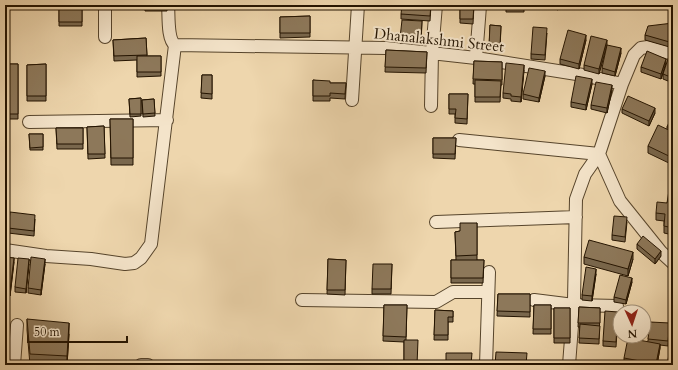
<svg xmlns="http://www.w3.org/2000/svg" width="678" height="370" font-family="Cardo,serif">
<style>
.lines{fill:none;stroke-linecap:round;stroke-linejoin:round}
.street-casing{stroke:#56442b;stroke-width:14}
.street{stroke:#f4e4ca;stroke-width:12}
.wall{fill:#79674d;stroke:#231300}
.shaded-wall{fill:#63543f;stroke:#231300}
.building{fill:#8d785a;stroke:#231300}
.labels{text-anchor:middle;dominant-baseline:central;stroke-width:4;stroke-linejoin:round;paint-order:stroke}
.street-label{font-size:15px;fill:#231300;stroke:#f4e4ca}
</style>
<rect width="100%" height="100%" fill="#eed6ad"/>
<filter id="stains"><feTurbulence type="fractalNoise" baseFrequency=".005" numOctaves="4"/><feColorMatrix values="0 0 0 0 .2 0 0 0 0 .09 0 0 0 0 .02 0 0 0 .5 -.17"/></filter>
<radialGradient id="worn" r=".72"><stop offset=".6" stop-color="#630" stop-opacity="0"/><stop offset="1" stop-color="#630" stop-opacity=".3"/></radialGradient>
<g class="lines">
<defs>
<path id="street" d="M168 5C169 15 167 39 175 45
M105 37V5
M175 45 386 48 476 58 583 75 622 84 634 55 641 48 648 47 673 54
M476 58 480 6
M352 100 358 5
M431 106 432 53 436 5
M29 122 167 120
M459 140 599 154 622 84
M436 222 576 217
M5 250 46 256 91 259 125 264 134 263 141 258 151 244 175 45
M302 300 436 302 453 292H487
M534 300 574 305 617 306
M14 365 17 325
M141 365H148
M486 365 489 272
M569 365 574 300 576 199 585 174 599 154 620 201 661 252 673 263"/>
</defs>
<use href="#street" class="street-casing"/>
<use href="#street" class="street"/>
</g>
<path class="wall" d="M59 5H82V26H59Z
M113 5H139V9H113Z
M145 5H167V11H145Z
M431 5 430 21 401 19V14Z
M460 5H474L473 24 460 23Z
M506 5H524V12H506Z
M544 5H560L558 10Z
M310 16V37L280 38V17Z
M422 21 421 44 400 43V38Z
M673 23V48L645 40V35Z
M490 25 501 26 500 50H489Z
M547 33 545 60 531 59V54Z
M146 38 147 56H161V76L137 77V60L114 61 113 40Z
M586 40 579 69 560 64V59Z
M607 45 599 74 584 70V65Z
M386 50 427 52 426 73 385 72Z
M621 53 615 76 602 73V68Z
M673 58V83L663 79V74Z
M474 61 502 62V85H501L500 102H475V84H473Z
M666 63 661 79 641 72V67Z
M5 64H18V119H5Z
M46 64V101H27V65Z
M524 70 521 102 511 101V99L503 98V93Z
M202 75H212V99L201 98Z
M545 76 539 102 523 99V94Z
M313 80 330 83H346L345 99 330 98V101H313Z
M592 84 586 110 571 107V102Z
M612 90 607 113 591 109V105Z
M449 94H468L467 124 455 123V114H449Z
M141 98V116L130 117 129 99Z
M154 99 155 116 143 117 142 100Z
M622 109 655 113 649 126 622 113Z
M673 115V165L648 153V146L667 129V127Z
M110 119H133V165H111Z
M104 126 105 158 88 159 87 127Z
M56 128H83V149H57Z
M29 134H43V150H30Z
M433 138H456L455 159 433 158Z
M673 184V235L664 233V221L656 220V213L667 203Z
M35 219 34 236 8 233V228Z
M627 222 625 242 612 240V235Z
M477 223V260H484L483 283H451V260H456L455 232 460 231Z
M637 244 661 256 655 264 637 249Z
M5 257 14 262 10 296H5Z
M584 257 633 259 628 276 584 264Z
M328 259 346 260 345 295 327 294Z
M29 264 26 293 15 292V287Z
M45 264 41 295 28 293V288Z
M392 264 391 294H372V289Z
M596 274 592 301 582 300V295Z
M632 282 626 304 614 302V297Z
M498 294H530V317L497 316Z
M384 305H407L406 340 417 365H404V342L383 341Z
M534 305H551V334H533Z
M579 307 600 308 599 344 579 343 580 327H578Z
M554 308H570V343H554Z
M435 310 453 311V322H448V340H434Z
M618 317 616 347 603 346V341Z
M27 319 69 334 67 365H30L27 330Z
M650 322 670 328 668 346 660 345V348L657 365H635L624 363V358L648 341Z"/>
<path class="shaded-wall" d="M586 35V40L579 69V64Z
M607 40V45L599 74V69Z
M621 48V53L615 76V72Z
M666 59V63L661 79V74Z
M524 65V70L521 102V97Z
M545 71V76L539 102V98Z
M592 79V84L586 110V105Z
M612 85V90L607 113V108Z
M655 108V113L649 126V121Z
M661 251V256L655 264V259Z
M633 252V259L628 276V269Z
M14 258V262L10 296V291Z
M29 259V264L26 293V289Z
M45 259V264L41 295V290Z
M596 269V274L592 301V296Z
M632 278V282L626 304V300Z
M69 323V334L67 365V356Z
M660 344V348L657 365H656Z"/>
<path class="building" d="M59 5H82V22H59Z
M145 5H167V6H145Z
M402 5H431L430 16 401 14Z
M460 5H474L473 19H460Z
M506 5H524V8L506 7Z
M310 16V33H280V17Z
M402 20 422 21 421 39 400 38Z
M673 23V43L645 35 648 26Z
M490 25 501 26 500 45H489Z
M533 27 547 28 545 55 531 54Z
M568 30 586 35 579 64 560 59Z
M591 36 607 40 599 69 584 65Z
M146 38 147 55 114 56 113 40Z
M607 45 621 48 615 72 602 68Z
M386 50 427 52 426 68 385 67Z
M647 51 666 59 661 74 641 67Z
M137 56H161V72H137Z
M669 56 673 58V78L663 74Z
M474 61 502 62V80L473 79Z
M506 63 524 65 521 97 511 96V94L503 93Z
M5 64H18V114H5Z
M46 64V96H27V65Z
M529 68 545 71 539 98 523 94Z
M202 75H212V94L201 93Z
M576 76 592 79 586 105 571 102Z
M313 80 330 81V83H346L345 94 330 93V96H313Z
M475 80 501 81 500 97H475Z
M596 82 612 85 607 108 591 105Z
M449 94H468L467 119 455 118 456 109H449Z
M628 96 655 108 649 121 622 109Z
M141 98V114H130L129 99Z
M154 99 155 113 143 114 142 100Z
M673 115V130L667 127Z
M110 119H133V158H111Z
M658 125 673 132V158L648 146Z
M104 126 105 154H88L87 127Z
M56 128H83V144H57Z
M29 134H43V147L30 148Z
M433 138H456L455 154H433Z
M670 184H673V228L664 226 665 214 656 213 657 202 667 203Z
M10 212 35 215 34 231 8 228Z
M614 216 627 217 625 237 612 235Z
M460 223H477V255L456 256 455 232 460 231Z
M643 236 661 251 655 259 637 244Z
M589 240 633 252 628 269 584 257Z
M5 257 14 258 10 291H5Z
M31 257 45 259 41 290 28 288Z
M18 258 29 259 26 289 15 287Z
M328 259 346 260 345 290H327Z
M451 260H484L483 278H451Z
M373 264H392L391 289H372Z
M586 267 596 269 592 296 582 295Z
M620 275 632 278 626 300 614 297Z
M498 294H530V312L497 311Z
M384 305H407L406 337 383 336Z
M534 305H551V329H533Z
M579 307 600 308V323H578Z
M554 308H570V338H554Z
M435 310 453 311V317H448V335H434Z
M605 311 618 312 616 342 603 341Z
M27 319 69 323 67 356 30 354Z
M650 322 670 323 668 341 648 339Z
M580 324 600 326 599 339 579 338Z
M628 338 660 344 656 364 624 358Z
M404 340H418L417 365H404Z
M670 349H673V365H667Z
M496 352 527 353 526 365H495Z
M446 353H472L471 365H446Z
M30 361 47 363V365H31Z"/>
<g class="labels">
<g class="street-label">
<text transform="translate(439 40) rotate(6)">Dhanalakshmi Street</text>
</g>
</g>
<rect width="678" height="370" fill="none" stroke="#eed6ad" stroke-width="20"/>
<rect x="6" y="6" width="666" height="358" fill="none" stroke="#231300" stroke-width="2"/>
<rect x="10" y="10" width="658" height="350" fill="none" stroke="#231300"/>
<g transform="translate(632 324) rotate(177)"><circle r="19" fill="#f4e4ca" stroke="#a09079"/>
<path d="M0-3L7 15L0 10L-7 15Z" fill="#8f2418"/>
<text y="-6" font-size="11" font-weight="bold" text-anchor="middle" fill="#231300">N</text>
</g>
<path d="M28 336v6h99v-6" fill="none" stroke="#231300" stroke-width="2"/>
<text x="34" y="336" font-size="12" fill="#231300" stroke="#f4e4ca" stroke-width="3" paint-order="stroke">50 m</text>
<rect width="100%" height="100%" filter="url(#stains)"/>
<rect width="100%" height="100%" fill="url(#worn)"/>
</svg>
